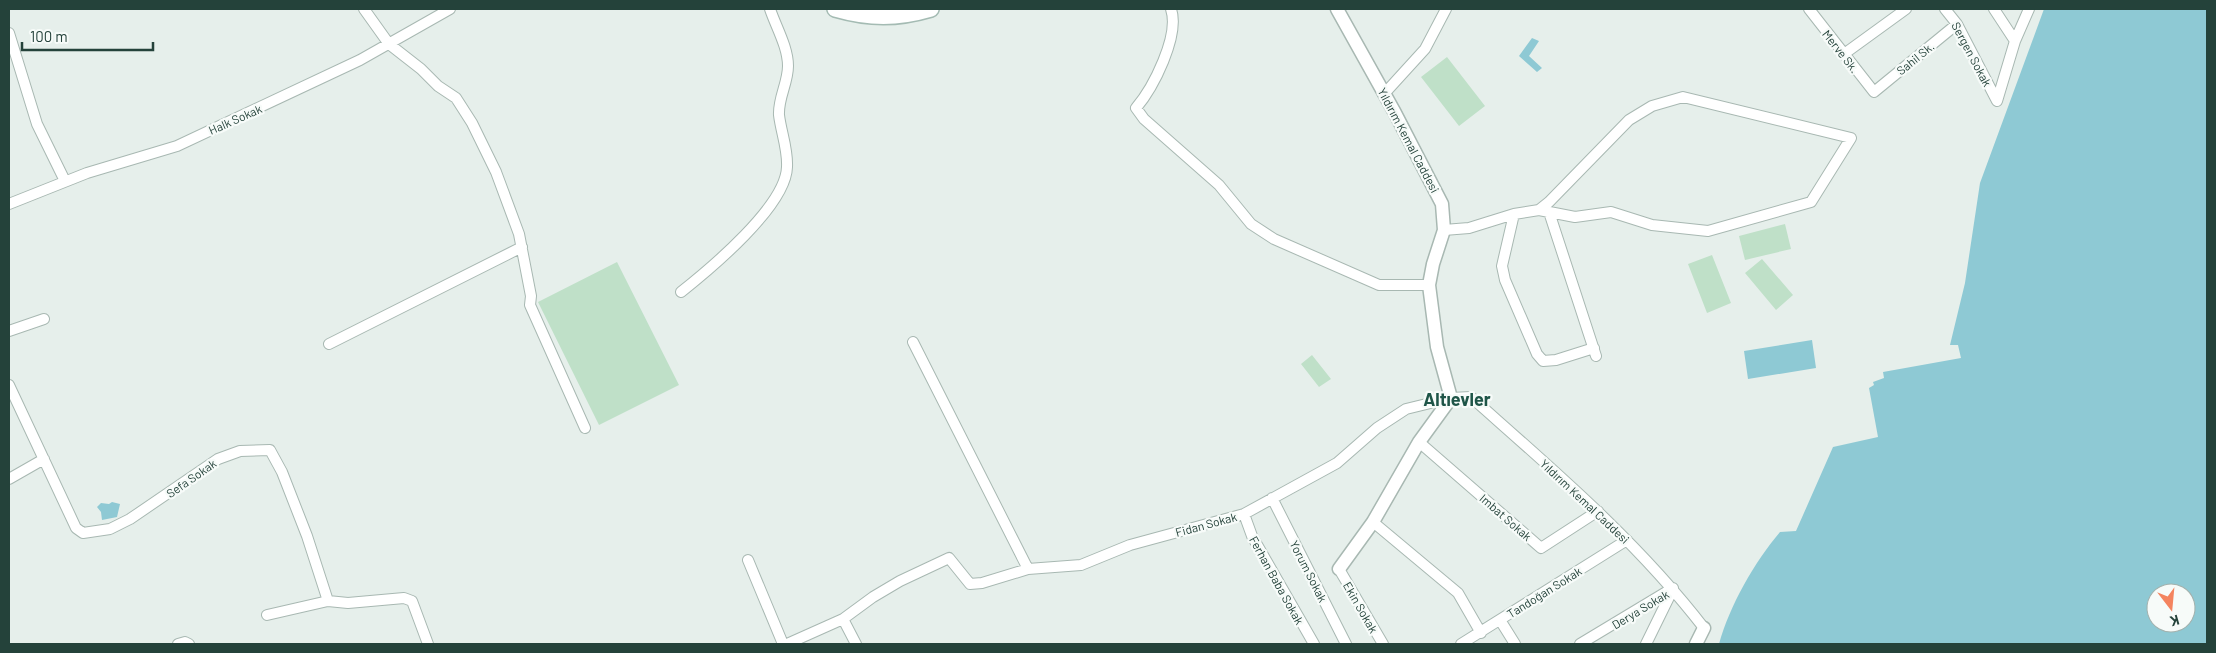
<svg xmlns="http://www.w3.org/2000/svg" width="2216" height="653" font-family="Barlow,sans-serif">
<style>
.green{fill:#bfe0c8}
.water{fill:#8ec9d4;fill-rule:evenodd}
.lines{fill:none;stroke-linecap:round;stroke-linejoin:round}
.minor-casing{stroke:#a8b8b2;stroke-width:12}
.tertiary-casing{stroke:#a8b8b2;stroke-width:15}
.secondary-casing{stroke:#a4bbb3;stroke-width:18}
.minor{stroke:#fff;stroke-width:10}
.tertiary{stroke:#fff;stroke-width:12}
.secondary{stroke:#fff;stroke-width:15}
.labels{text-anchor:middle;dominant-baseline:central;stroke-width:4.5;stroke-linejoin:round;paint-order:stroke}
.street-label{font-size:12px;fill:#24423a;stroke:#f7fbf9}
.district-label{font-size:18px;font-weight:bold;fill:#1f5548;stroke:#f7fbf9}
</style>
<rect width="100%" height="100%" fill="#e6efeb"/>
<path class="green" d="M1447 57 1485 106 1459 126 1421 77Z
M1785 224 1791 249 1745 260 1739 236Z
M1712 255 1731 303 1707 313 1688 264Z
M1762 259 1793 295 1776 310 1745 273Z
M617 262 679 385 599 425 538 302Z
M1312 355 1331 379 1319 387 1301 364Z"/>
<path class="water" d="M2044 9H2207V644H1719C1730 605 1754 563 1780 532L1796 531 1833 447 1878 437 1869 388 1874 385 1873 382 1884 378 1883 372 1961 358 1958 345H1950L1965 283 1980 183ZM2156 593H2186V623H2156Z
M1532 38 1539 41 1529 56 1542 68 1537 72 1519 56Z
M1812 340 1816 368 1748 379 1744 351Z
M112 502 120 504 117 517 102 520 101 512 97 507 101 503 109 504Z"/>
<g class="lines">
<defs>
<path id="minor" d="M364 9 389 44 421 69 438 86 456 98 472 123 496 172 519 234 531 296 530 305 585 428
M1171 9C1180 36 1153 88 1136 108L1144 119 1219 185 1251 224 1274 239 1379 285H1429
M1809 9 1874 92 1957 24
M1945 9 1957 24 1997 101
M1994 9 2015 41
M9 33 37 124 65 181
M1844 54 1906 9
M1384 94 1425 49 1446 9
M1997 101 2015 41 2029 9
M9 204 87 173 177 146 360 60 450 9
M1549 212 1596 356
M1514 214 1502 266 1505 280 1537 354 1543 361 1556 360 1594 348
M1444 230 1469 228 1514 214 1539 210 1575 217 1611 212 1652 225 1708 231 1811 202 1851 138 1683 97 1652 106 1629 120 1549 202 1539 210
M681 292C710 269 786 206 787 167 788 149 781 132 779 115 778 98 788 83 788 66 788 47 776 27 770 9
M9 331 44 319
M913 342 1028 569
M329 344 522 247
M9 385 76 528 83 533 110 529 130 519 218 459 240 451 270 450 282 472 307 536 328 601 348 603 404 598 412 601 428 644
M1419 442 1541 548 1598 511
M9 479 44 459
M1272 498 1346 644
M1244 514 1252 536 1314 644
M1373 522 1458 593 1481 633
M748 560 783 644
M1339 569 1383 644
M267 615 328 601
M843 619 856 644
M1500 620 1515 644
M178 644 185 642 189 644
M787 644 843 619 873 597 900 581 949 558 970 584 982 583 1028 569 1081 565 1130 545 1244 514 1337 463 1377 428 1406 409 1451 398 1471 397C1553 470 1637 541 1704 628
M1461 644 1627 540
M1580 644 1673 588
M1646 644 1673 589"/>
<path id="tertiary" d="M1337 9 1395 113 1442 204 1444 230 1433 264 1429 285 1437 347 1451 398 1419 442 1373 522 1339 569
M1696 644 1704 628"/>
<path id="secondary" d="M835 9C870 19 897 19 931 9"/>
</defs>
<use href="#minor" class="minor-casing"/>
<use href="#tertiary" class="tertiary-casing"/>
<use href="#secondary" class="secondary-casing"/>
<use href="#minor" class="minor"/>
<use href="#tertiary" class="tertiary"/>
<use href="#secondary" class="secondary"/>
</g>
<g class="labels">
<g class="street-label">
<text transform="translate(1841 51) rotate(52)">Merve Sk.</text>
<text transform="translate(1972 54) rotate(62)">Sergen Sokak</text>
<text transform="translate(1915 58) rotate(-39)">Sahil Sk.</text>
<text transform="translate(235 119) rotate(-24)">Halk Sokak</text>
<text transform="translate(1409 140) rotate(62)">Yıldırım Kemal Caddesi</text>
<text transform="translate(191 478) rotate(-35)">Sefa Sokak</text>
<text transform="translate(1585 501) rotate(43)">Yıldırım Kemal Caddesi</text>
<text transform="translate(1506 517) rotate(41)">Imbat Sokak</text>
<text transform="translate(1206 524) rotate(-15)">Fidan Sokak</text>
<text transform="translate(1309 571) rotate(63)">Yorum Sokak</text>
<text transform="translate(1277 580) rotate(61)">Ferhan Baba Sokak</text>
<text transform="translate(1544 592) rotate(-32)">Tandoğan Sokak</text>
<text transform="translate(1361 607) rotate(60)">Ekin Sokak</text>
<text transform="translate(1640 609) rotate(-31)">Derya Sokak</text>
</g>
<g class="district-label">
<text x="1457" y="399">Altıevler</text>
</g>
</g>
<rect width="2216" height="653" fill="none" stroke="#24423a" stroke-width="20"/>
<g transform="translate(2171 608) rotate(164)"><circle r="24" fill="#f7fbf9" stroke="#a3b1ad"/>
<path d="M0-4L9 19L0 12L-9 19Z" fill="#f4845f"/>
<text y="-8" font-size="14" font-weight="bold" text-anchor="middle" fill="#24423a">K</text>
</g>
<path d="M22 42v8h131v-8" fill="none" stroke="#24423a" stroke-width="2.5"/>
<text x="30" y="42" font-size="15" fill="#24423a" stroke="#f7fbf9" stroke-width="4" paint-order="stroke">100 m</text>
</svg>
